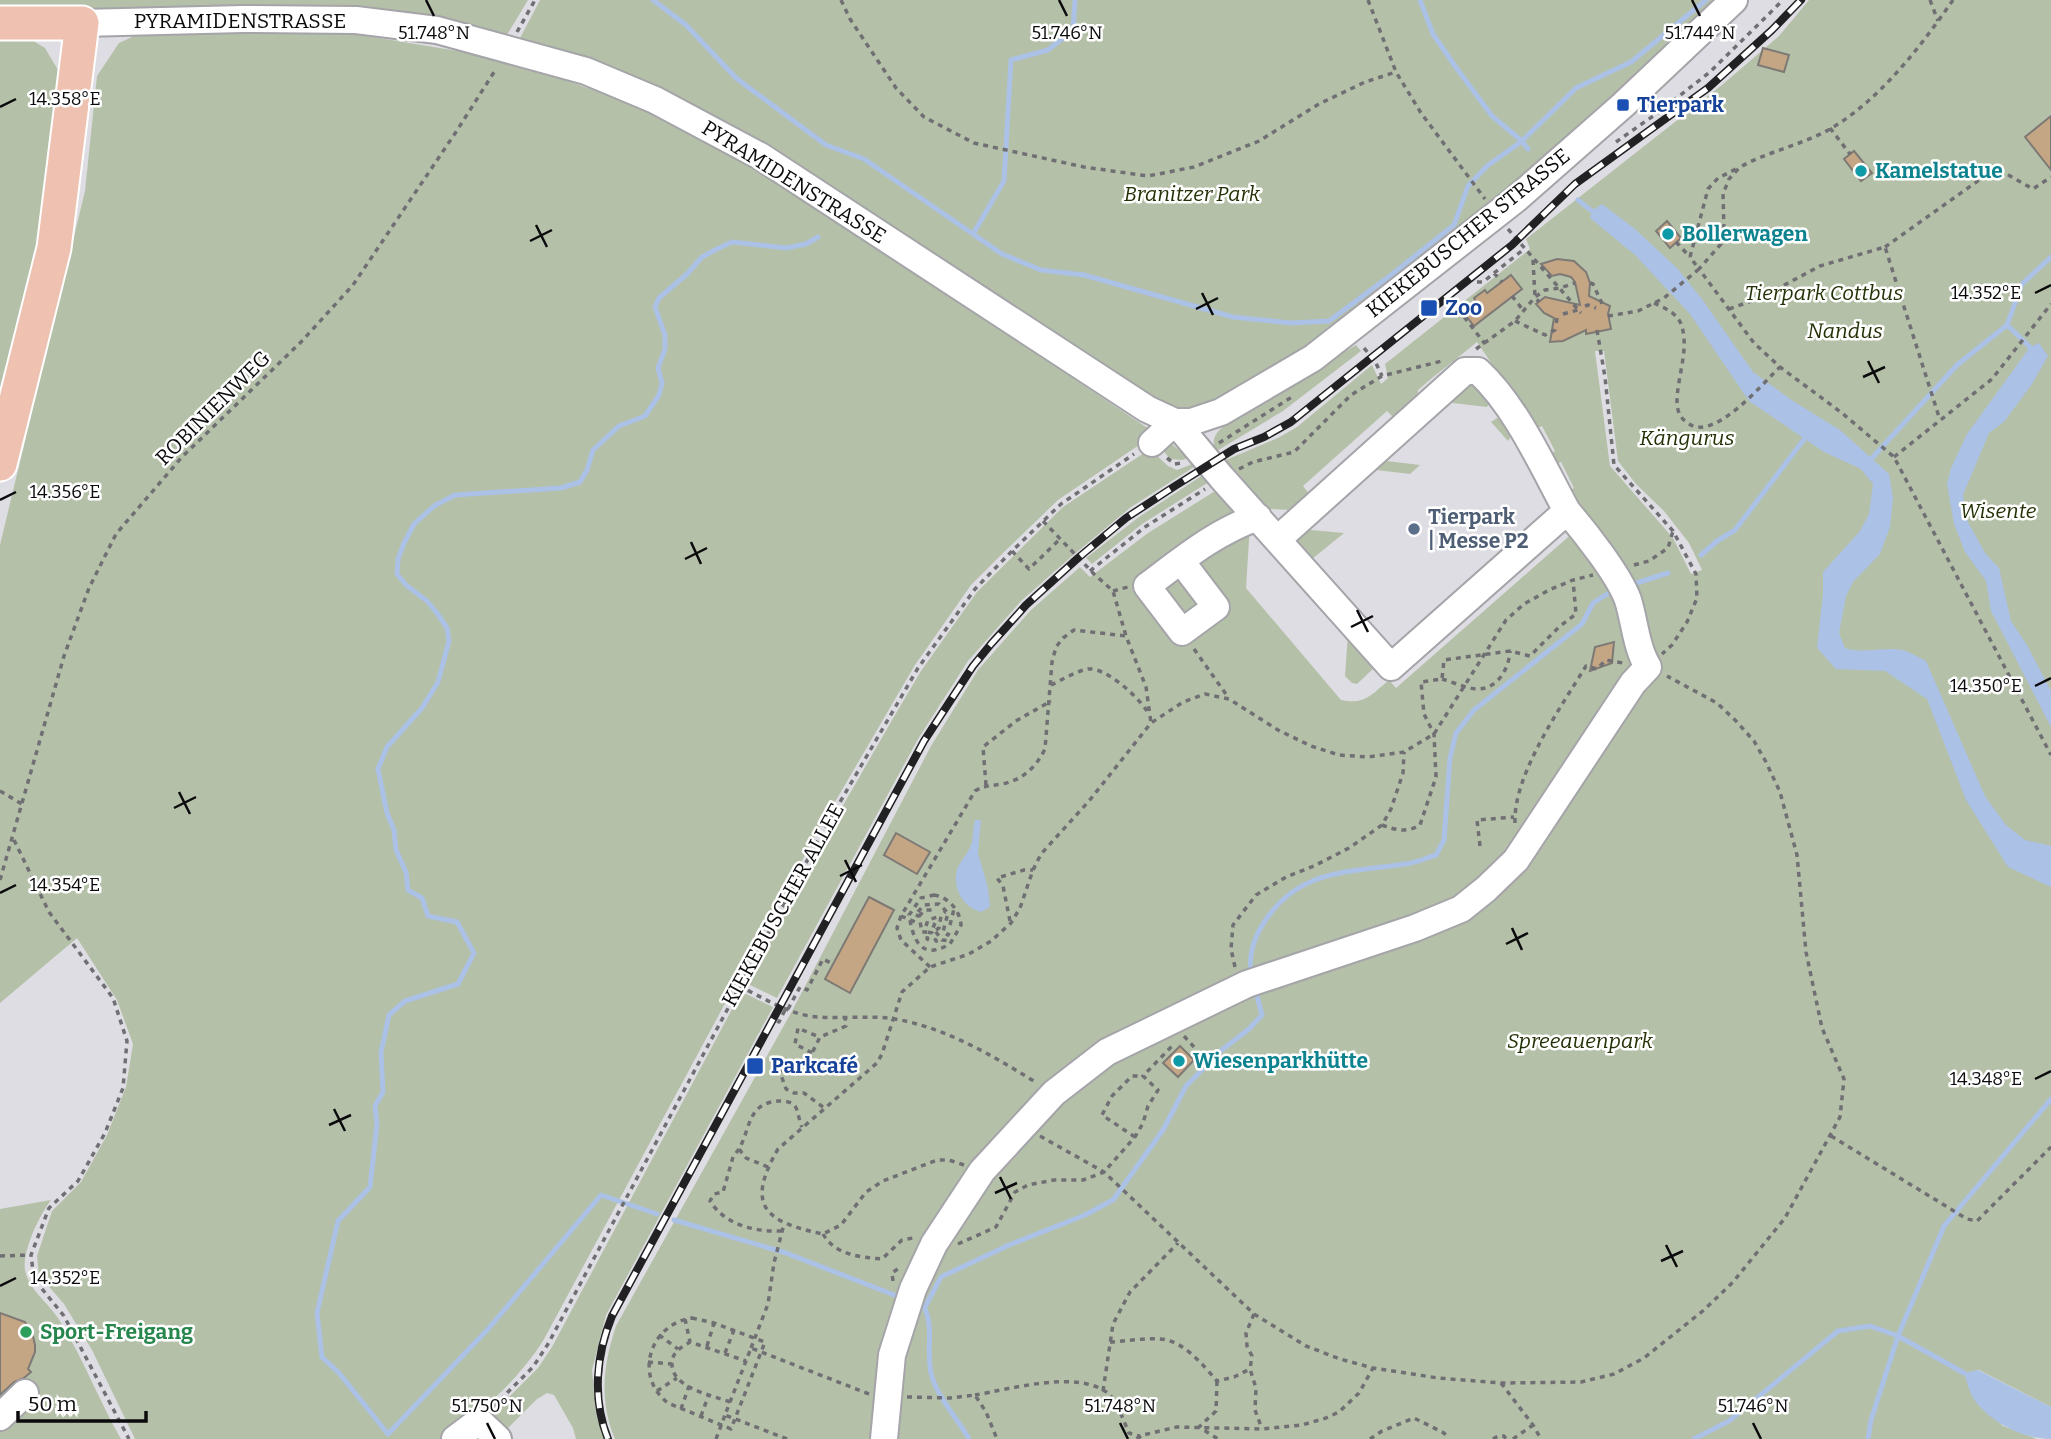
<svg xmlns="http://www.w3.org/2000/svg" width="2051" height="1439" font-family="Bitter,serif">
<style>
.green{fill:#b5c0a8;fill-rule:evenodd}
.water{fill:#abc1e5}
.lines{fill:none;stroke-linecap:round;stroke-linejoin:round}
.stream{stroke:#abc1e5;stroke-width:5}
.building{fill:#c4a685;stroke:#7d7975;stroke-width:2}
.minor-casing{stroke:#a4a4a9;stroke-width:30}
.major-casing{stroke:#fff;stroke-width:37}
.path{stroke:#707074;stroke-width:3.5;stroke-dasharray:5 5;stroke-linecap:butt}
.minor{stroke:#fff;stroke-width:26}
.major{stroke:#eec1b0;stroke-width:33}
.rail-casing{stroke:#212123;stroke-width:8}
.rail{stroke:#fff;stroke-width:5;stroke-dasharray:16;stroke-linecap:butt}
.ticks{fill:none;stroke:#0b0b0d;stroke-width:2.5}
.transit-dot{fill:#1a4fb4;stroke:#fff;stroke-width:2.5}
.culture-dot{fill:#0f9aa8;stroke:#fff;stroke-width:2.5}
.service-dot{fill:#5c6f8a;stroke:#fff;stroke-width:2.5}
.leisure-dot{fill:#2e9e5b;stroke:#fff;stroke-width:2.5}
.labels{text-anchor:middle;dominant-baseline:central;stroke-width:5;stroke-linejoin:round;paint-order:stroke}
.street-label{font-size:21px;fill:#0b0b0d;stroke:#fff}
.transit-label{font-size:21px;font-weight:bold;fill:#164399;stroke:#fff;text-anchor:start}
.culture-label{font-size:21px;font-weight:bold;fill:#0d838f;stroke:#fff;text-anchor:start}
.park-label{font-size:21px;font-style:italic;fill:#233206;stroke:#fff}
.service-label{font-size:21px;font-weight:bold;fill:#4e5e75;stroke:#fff;text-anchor:start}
.leisure-label{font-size:21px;font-weight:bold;fill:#27864d;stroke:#fff;text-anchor:start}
.ticks-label{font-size:18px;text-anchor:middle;fill:#0b0b0d;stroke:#fff;stroke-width:5;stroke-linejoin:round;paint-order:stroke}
</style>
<rect width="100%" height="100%" fill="#dedde3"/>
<path class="green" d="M0 0H528L507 35 366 6 149 10H0Z
M540 0H1722L1483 215 1308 352 1201 409 1176 408 1152 400 763 149 519 40Z
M1809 0H2051V1407L1979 1370 1964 1373 1974 1399 2003 1426 2037 1439H615C599 1401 603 1365 616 1326L792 1011 931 746 978 670 1030 611 1080 567 1090 577 1148 533 1220 488 1250 524 1246 588 1341 700C1365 705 1371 695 1389 680L1396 688 1583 524 1564 493 1574 488 1561 462 1550 467 1545 457 1555 451 1542 426 1531 431 1532 423 1477 342C1458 358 1437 373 1418 390L1417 401 1396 420 1387 411 1303 486 1311 496 1291 510 1268 509 1221 462 1278 438 1297 427 1372 365 1381 384 1388 378 1385 364 1530 249 1526 239 1722 85 1779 36ZM1595 351H1604L1618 461 1636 484 1664 511 1689 543 1702 570 1691 574 1673 538 1610 466Z
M147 30 343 32 500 58 629 102 755 166 1149 429 1145 441 1058 500 1004 552 971 585 915 665 818 831 543 1341C518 1380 483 1411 445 1439H135L92 1350 64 1304 39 1275 37 1256 52 1211 81 1182 107 1135 126 1087 133 1044 117 1000 77 938 0 1003V545L85 191 97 76 119 43Z
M0 33 22 34 45 48 58 70 60 95 41 241 0 439Z
M1356 345 1361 351 1283 411 1215 452C1211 437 1216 433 1227 423Z
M1469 380 1490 402 1487 407 1444 402Z
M1497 418 1503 420C1509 427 1515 432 1508 441L1491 422Z
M1170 443 1189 458 1182 460 1170 459 1158 444Z
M1150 449 1168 466 1177 470 1195 463 1197 465 1131 507 1071 557 1021 601 968 661 918 739 777 998 750 985 748 980 826 835 895 715 921 671 977 592 1063 507Z
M1378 460 1420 465 1410 474 1368 469Z
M1206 473 1212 480 1142 524 1092 564 1086 558 1139 517Z
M1300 529 1344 533 1312 559 1294 543Z
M1348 634 1375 667 1357 684 1352 683 1345 676Z
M746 994 773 1007 606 1315 592 1370 596 1414 604 1439H576L573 1428 554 1395 547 1393 537 1399 504 1432 492 1418 496 1410 538 1368 552 1347 739 996Z
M51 1200C40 1214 22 1251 25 1270 28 1288 48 1303 58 1318 82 1355 99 1401 121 1439H0V1209Z"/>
<path class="water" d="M1602 204 1635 229 1677 268 1702 299 1753 372 1793 401 1840 430 1889 474 1893 498 1890 527 1880 554 1853 582 1846 596 1839 633 1845 648C1865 655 1886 645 1906 651 1913 654 1920 658 1926 661L1985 796 2006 825 2025 840 2051 846V887L2008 867 1966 800 1927 699 1885 671 1836 669 1817 648 1823 594V572L1860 531 1869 514 1873 484 1861 469 1824 452 1749 401 1690 314 1635 255 1590 218 1592 211Z
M2039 343 2048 356 2032 384 2004 422 1989 433 1963 495 1968 522 1985 553 1999 568 2011 621 2027 645 2051 691V727L1991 611 1986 581 1965 552 1954 524 1947 484 1951 468 1967 434 2030 347Z
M975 820H981L978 853 988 888 990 907 981 912C962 907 951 886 958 867 962 859 970 851 972 842 973 835 973 827 975 820Z
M1978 1370 2051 1407V1439C2024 1439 1989 1422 1974 1399 1969 1392 1967 1381 1964 1373Z"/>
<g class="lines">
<path class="stream" d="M653 0 686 25 736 78 826 145 864 159 1002 254 1041 270 1084 275 1233 317 1291 323 1329 321 1391 275 1454 225 1468 186 1487 166 1522 141 1576 88 1631 62 1706 0
M1420 0 1433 34 1455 66 1492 116 1522 141 1528 149
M1578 200 1592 211
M973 234 1004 181 1011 60 1048 50 1073 30 1075 0
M2007 325 2030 347 2031 354
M1872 458 1957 365 2007 325 2022 284 2051 257
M1701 555 1717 541 1735 530 1805 438
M1630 585 1668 573
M1252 975C1247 959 1254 938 1263 924 1298 868 1348 873 1405 864 1416 863 1426 858 1436 855L1444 840 1450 758 1456 733 1474 710 1582 624 1593 603 1612 591
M657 1214 601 1195 489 1328 388 1434 339 1373 322 1357 317 1313 338 1221 370 1187 377 1124 375 1106 383 1092 381 1052 389 1015 405 1001 458 984 474 953 457 922 428 916 422 898 408 890 406 872 396 850 394 830 387 813 378 769 387 747 422 708 438 682 449 641 447 628 437 613 427 601 406 585 397 574 398 559 404 543 414 524 434 506 455 495 561 488 580 482 587 470 593 450 619 426 645 416 659 395 662 383 658 368 665 349V335L655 307 659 298 687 274 702 257 717 249 732 242 786 248 806 244 818 237
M674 1220 786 1253 902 1298
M924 1307C935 1328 925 1354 932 1377 939 1399 958 1419 969 1439
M925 1307 941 1277 1009 1245 1085 1215 1113 1200 1163 1130 1186 1086 1223 1049 1249 1029 1262 1015 1255 988
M1694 1439 1729 1421 1838 1331 1870 1326 1898 1336 1964 1373
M1868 1439 1871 1420 1898 1336 1944 1226 2051 1099"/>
</g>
<path class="building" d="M1763 48 1789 55 1784 72 1758 65Z
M2051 116V170L2025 137Z
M1854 151 1872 173 1861 181 1844 159Z
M1667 221 1681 238 1670 248 1656 231Z
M1557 259 1574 261 1586 272 1590 283 1589 296 1610 306 1608 314 1611 329 1586 334V330L1563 341 1550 342 1554 318 1544 313 1536 304 1545 297 1580 305 1575 282 1571 277 1560 274 1552 276 1541 264Z
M1511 275 1522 289 1474 326 1463 312 1476 302 1474 298 1485 290 1487 293Z
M1614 642 1612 663 1590 671 1595 647Z
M896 833 930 852 917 874 884 855Z
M869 897 894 910 850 993 825 979Z
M1180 1046 1194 1060 1178 1077 1163 1063Z
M0 1313 25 1322 33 1336 35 1345V1352L28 1369 31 1372 24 1378 14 1382 0 1395Z"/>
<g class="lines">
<defs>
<path id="minor" d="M82 23 243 19 356 20 437 30 586 71 655 100 760 156 1147 409 1175 422 1222 478 1391 667 1567 511C1542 465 1516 406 1478 371H1465L1278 539
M1175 422H1191L1221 412 1313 358 1516 199 1623 105 1734 0
M1152 443 1175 422
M1181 561 1216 607 1182 632 1147 586C1183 559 1215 532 1258 517
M0 1417 25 1393
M455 1439 479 1421 498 1439
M884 1439 892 1355 913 1289 934 1244 982 1171 1054 1093 1107 1052 1247 984 1415 928 1461 909 1486 889 1516 860 1633 683 1648 667C1636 647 1635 623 1628 600 1619 575 1585 532 1567 511"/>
<path id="major" d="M0 23H82L54 248 0 464"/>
</defs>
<use href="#minor" class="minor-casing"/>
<use href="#major" class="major-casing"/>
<path class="path" d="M841 0 850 19 896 88 924 117 974 143 1084 167 1148 176 1194 167 1259 141 1319 104 1365 82 1396 72
M1368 0 1396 72 1421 113 1485 199
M1930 0 1938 21
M1953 0C1921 46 1880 100 1830 129 1802 145 1769 151 1740 167L1729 179 1723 194 1724 230 1721 244 1699 269 1754 343 1780 367 1842 413 1894 457 2051 755
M517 32 535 0
M1830 128 1850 154
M1616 142 1656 114 1710 72 1783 0
M1508 229 1581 313
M1676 242 1690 257
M1885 247 1996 168 2033 189 2051 177
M1533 260 1535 297 1539 302
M1494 273 1502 282
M1477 282H1483L1524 249
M1590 283 1593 284 1604 308
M1512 296 1523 310
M1452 301 1485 344
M1654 303C1665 308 1679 314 1682 327 1689 350 1677 378 1677 402 1677 412 1681 419 1689 424 1715 441 1762 384 1780 367
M1585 306 1588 305 1596 308
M1729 309 1760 298 1820 266 1885 247 1940 420
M1563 314 1578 310
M1608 316 1638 311 1664 298 1699 269 1690 257 1708 189 1718 178 1736 169
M1557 318 1556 325H1558
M1515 321 1545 335 1555 330 1556 325
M1597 330 1605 377 1614 465 1673 531 1696 574 1697 598 1687 622 1672 645 1662 654
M1364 348 1375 361 1382 376
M1476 349 1515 321 1535 297 1545 290 1560 288 1575 283
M1219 443 1295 395
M1894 457 1992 379 2051 304
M1167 458 1175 464 1182 463
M1239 469 1253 462 1294 452 1351 395 1382 376 1442 361
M1043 521 1094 574 1113 591 1126 636 1146 687 1151 723
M1012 551 1029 569 1060 539
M1634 565 1649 561 1668 548 1673 531
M1090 571 1145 527 1205 489
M1113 591 1128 587
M1194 649 1228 697
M1442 679C1453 682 1465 688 1476 689 1497 690 1509 669 1510 651
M1051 685C1062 680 1076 671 1088 669 1106 667 1138 697 1147 711
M986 785 983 747 1016 721 1051 701
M0 791 22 804
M1515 823C1513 775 1561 707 1586 666L1597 669 1606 660 1623 663
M1382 825C1395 830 1407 833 1420 825L1436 777 1434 734 1424 714 1421 682 1442 679 1444 660 1510 651 1530 656 1559 627 1576 614 1573 580
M14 840 49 912 113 998 127 1041 123 1088 105 1133 78 1181 49 1208 31 1255 34 1279 64 1316 129 1439
M1480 846 1477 820 1514 817
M0 880 64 656 89 588 116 534 182 457 301 342 353 285 456 132 496 69
M934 895C948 897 960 910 961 925L950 944C921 961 913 940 909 915L921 898Z
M901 916 915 922
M919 916 925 910H936
M1010 921 1003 886 997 878 1024 870H1033
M935 923 933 928 942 940 951 941
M950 925 954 909
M926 926 928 920 941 916
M936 930 939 928 941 916 945 912
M928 932 932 933 936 941 942 940
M929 940 927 939 928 932H922L919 916 915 915 924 905 939 904 948 913 943 932 948 935 950 931
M930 967 901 940 897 928 901 916 975 791C985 785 991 786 1002 784 1023 780 1036 767 1045 749L1052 662 1056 647 1063 638 1074 630 1126 636
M1235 967 1231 949 1233 925 1256 895 1286 877 1314 866 1349 848 1382 825 1391 809 1403 773 1404 752
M739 986C764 998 791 1016 819 1017 844 1019 870 1015 895 1019 947 1028 993 1056 1037 1083
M788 1009 800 987 807 990 823 959 833 964
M777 1021 779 1022 786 1008
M1184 1036 1194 1047
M812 1053 795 1044 798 1028 819 1037
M823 1107 804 1093H794L786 1089 781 1075 785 1066 795 1061H803L812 1053 820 1037 846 1026 845 1017
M1040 1136 1104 1172 1254 1314 1306 1346 1340 1359 1373 1368 1438 1378 1501 1383 1581 1382 1614 1374 1644 1358 1704 1310 1733 1282 1785 1218 1840 1117 1844 1079 1822 1028 1806 952 1797 855 1780 792 1766 762 1754 741 1736 721 1717 703 1667 676
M1831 1136 1967 1219 1977 1221 2051 1147
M1135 1137 1102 1115 1112 1096 1132 1076H1143
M739 1149 733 1157 723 1192 714 1194 710 1201C725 1225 755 1232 782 1231
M964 1165 949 1160H937L883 1181 866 1192 841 1225 823 1234C765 1222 745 1206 778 1149L877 1063 882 1054 902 992 930 967 969 954 991 941 1011 923 1020 908 1033 870 1041 854 1089 801 1151 723 1183 702 1205 694 1229 699 1278 730 1311 746 1339 755 1368 757 1404 752 1434 734 1506 620 1524 604 1549 590 1573 580 1593 575
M768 1167 746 1158 739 1149C751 1128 747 1103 779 1101 784 1101 791 1101 795 1106 798 1110 799 1121 802 1127
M823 1234C835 1255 859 1257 882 1259L902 1240 913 1238
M958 1244 996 1227 1015 1192 1028 1185 1054 1180H1083L1104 1172 1135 1137 1143 1123 1148 1106 1158 1090 1143 1076 1174 1044
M0 1256 31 1255
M893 1281 892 1273 899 1268
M1254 1314 1246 1333 1247 1346 1252 1356 1250 1369 1256 1388 1255 1410 1262 1429
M692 1318 714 1323 765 1342 731 1429 668 1403C633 1376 650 1324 692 1318Z
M685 1319 690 1342
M659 1335 678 1349
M1110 1342C1127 1341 1144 1338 1160 1339 1183 1340 1203 1365 1217 1381L1234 1377 1250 1369
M707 1346 714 1323
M751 1348 768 1304 774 1263 784 1224
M725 1353 734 1330
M648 1362 672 1364
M1217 1381 1216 1411 1199 1427 1218 1439
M1501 1383 1533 1425 1541 1439
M657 1391 677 1378
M1103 1391 1113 1324 1130 1292 1178 1243
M975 1395C1011 1389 1079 1369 1109 1394 1116 1400 1125 1424 1129 1433L1139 1436 1141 1439
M907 1397 950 1398 975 1395 986 1412 997 1439
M730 1402C712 1395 670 1388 672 1362 673 1351 682 1347 690 1342L746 1361
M493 1407 533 1367 548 1344 822 833 918 668 975 589 1012 551 1061 504 1134 454
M681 1409 689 1386
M701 1416 709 1394
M716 1439 725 1415
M787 1439 725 1415 751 1348 869 1394
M1137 1439 1139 1436 1177 1427 1262 1429 1302 1425 1326 1418 1339 1412 1359 1393 1373 1368
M1370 1439 1382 1431 1414 1418 1444 1433 1448 1439
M1493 1439 1498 1436H1504L1506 1439
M1513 1439 1533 1425"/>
<use href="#minor" class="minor"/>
<use href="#major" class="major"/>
<defs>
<path id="rail" d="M608 1439C592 1399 596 1355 612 1316L924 741 973 666 991 644 1026 605 1078 558 1126 518 1175 486 1234 449 1264 437 1291 422 1512 245 1575 184 1708 88 1772 30 1801 0"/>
</defs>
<use href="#rail" class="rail-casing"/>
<use href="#rail" class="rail"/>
</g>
<path class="ticks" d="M426 0 434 16M1059 0 1067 16M1692 0 1700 16M0 107 16 99M536 225 547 247M530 241 552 230M1202 293 1213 315M2035 293 2051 285M1196 309 1218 298M1868 361 1879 383M1863 377 1885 367M0 500 16 492M691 542 701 564M685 559 707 548M1357 610 1368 632M1351 627 1373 616M2035 686 2051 678M179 792 190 814M174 808 196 797M845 860 856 882M840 876 862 865M0 893 16 885M1512 928 1522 950M1506 944 1528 933M2035 1079 2051 1071M334 1109 345 1131M329 1125 351 1115M1000 1177 1011 1199M995 1193 1017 1183M1666 1245 1677 1267M1661 1261 1683 1251M0 1286 16 1278M487 1423 495 1439M1120 1423 1128 1439M1753 1423 1761 1439"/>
<g class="transit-dot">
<rect x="1616" y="98" width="14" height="14" rx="3.5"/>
<rect x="1420" y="299" width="18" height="18" rx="3.5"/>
<rect x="746" y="1057" width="18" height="18" rx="3.5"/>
</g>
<g class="culture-dot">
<circle cx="1861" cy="171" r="7"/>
<circle cx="1668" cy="234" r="7"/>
<circle cx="1179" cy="1061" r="7"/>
</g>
<circle class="service-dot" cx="1414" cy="529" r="7"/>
<circle class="leisure-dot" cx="26" cy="1332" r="7"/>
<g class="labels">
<g class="street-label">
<text x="240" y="21">PYRAMIDENSTRASSE</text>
<text transform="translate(794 182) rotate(32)">PYRAMIDENSTRASSE</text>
<text transform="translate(1468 233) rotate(-39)">KIEKEBUSCHER STRASSE</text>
<text transform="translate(213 408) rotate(-45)">ROBINIENWEG</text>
<text transform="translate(783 905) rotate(-61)">KIEKEBUSCHER ALLEE</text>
</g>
<g class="transit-label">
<text x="1637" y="105">Tierpark</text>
<text x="1445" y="308">Zoo</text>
<text x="771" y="1066">Parkcafé</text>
</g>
<g class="culture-label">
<text x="1875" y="171">Kamelstatue</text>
<text x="1682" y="234">Bollerwagen</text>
<text x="1193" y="1061">Wiesenparkhütte</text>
</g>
<g class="park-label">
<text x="1192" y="194">Branitzer Park</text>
<text x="1824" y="293">Tierpark Cottbus</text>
<text x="1845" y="331">Nandus</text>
<text x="1687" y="438">Kängurus</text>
<text x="1998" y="511">Wisente</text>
<text x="1580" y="1041">Spreeauenpark</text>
</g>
<g class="service-label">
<text x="1428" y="517">Tierpark<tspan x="1428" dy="24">| Messe P2</tspan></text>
</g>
<g class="leisure-label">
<text x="40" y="1332">Sport-Freigang</text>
</g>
</g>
<g class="ticks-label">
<text x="434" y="39">51.748°N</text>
<text x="1067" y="39">51.746°N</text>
<text x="1700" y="39">51.744°N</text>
<text x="65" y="105">14.358°E</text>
<text x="1986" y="299">14.352°E</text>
<text x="65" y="498">14.356°E</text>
<text x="1986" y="692">14.350°E</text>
<text x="65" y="891">14.354°E</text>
<text x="1986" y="1085">14.348°E</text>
<text x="65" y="1284">14.352°E</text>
<text x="487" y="1412">51.750°N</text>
<text x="1120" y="1412">51.748°N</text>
<text x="1753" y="1412">51.746°N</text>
</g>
<path d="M18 1411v10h128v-10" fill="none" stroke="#0b0b0d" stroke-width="3.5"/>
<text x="28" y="1411" font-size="21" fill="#0b0b0d" stroke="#ffffff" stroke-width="5" paint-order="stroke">50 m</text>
</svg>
